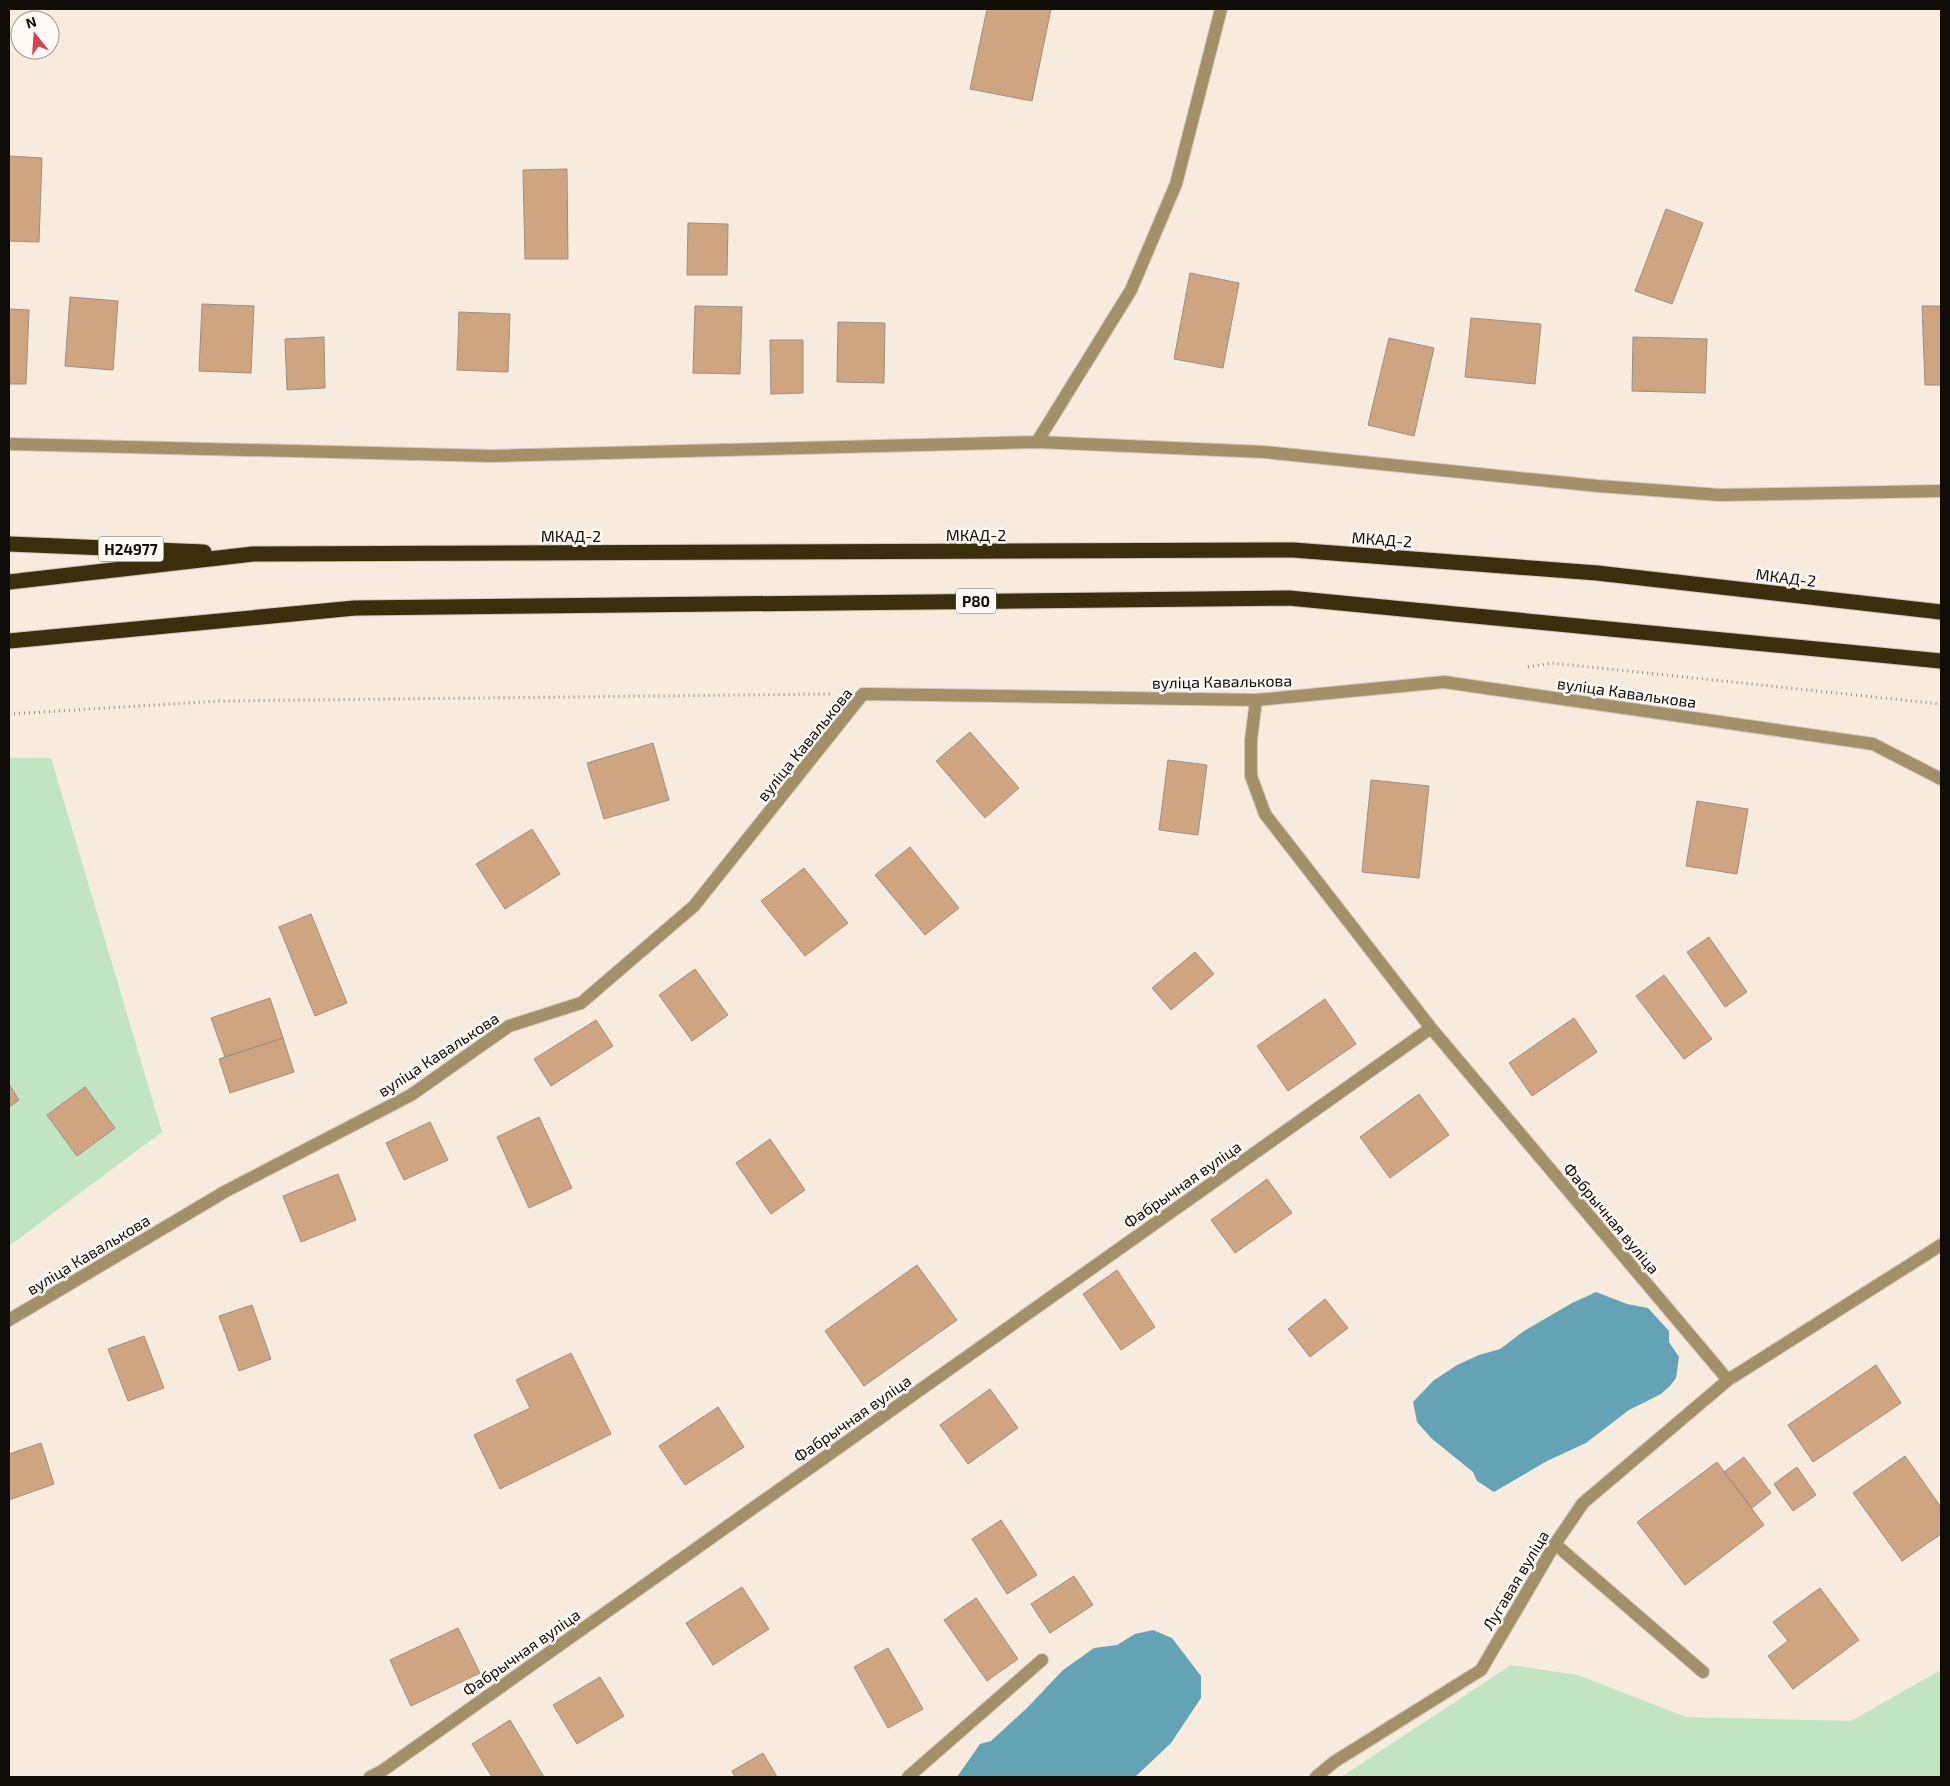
<svg xmlns="http://www.w3.org/2000/svg" width="1950" height="1786" font-family="'Exo 2',sans-serif">
<style>
.green{fill:#c1e4c1}
.water{fill:#64a3b6}
.building{fill:#cfa481;stroke:#9c8f85}
.lines{fill:none;stroke-linecap:round;stroke-linejoin:round}
.lane-casing{stroke:#d1c7bb;stroke-width:14}
.street-casing{stroke:#d1c7bb;stroke-width:14}
.highway-casing{stroke:#d1c7bb;stroke-width:17}
.path{stroke:#968e84;stroke-width:3;stroke-dasharray:1 4;stroke-linecap:butt}
.lane{stroke:#a19068;stroke-width:12}
.street{stroke:#a19068;stroke-width:12}
.highway{stroke:#3b2e0d;stroke-width:15}
.labels{text-anchor:middle;dominant-baseline:central;stroke-width:5;stroke-linejoin:round;paint-order:stroke}
.shield{fill:#fef9f4;stroke:#575450;stroke-width:1}
.shield-label{font-size:15px;font-weight:bold;fill:#100d09}
.street-label{font-size:16px;fill:#100d09;stroke:#fef9f4}
</style>
<rect width="100%" height="100%" fill="#f6ebdd"/>
<path class="green" d="M9 758H51L162 1132 9 1246Z
M1511 1665 1578 1675 1686 1717 1851 1721 1941 1670V1777H1341Z"/>
<path class="water" d="M1596 1292 1627 1304 1648 1308 1669 1331V1342L1679 1357 1676 1378 1670 1386 1661 1394 1629 1410 1586 1443 1547 1461 1494 1492 1477 1481 1473 1472 1431 1438 1417 1422 1413 1402 1433 1381 1457 1365 1479 1355 1500 1349 1524 1331 1572 1303Z
M1153 1630 1172 1638 1201 1676V1698L1171 1743 1135 1777H957L980 1744 991 1741 1027 1708 1063 1670 1094 1648 1117 1645 1135 1634Z"/>
<path class="building" d="M987 9H1051L1032 101 970 89Z
M9 156 42 158 39 242 9 241Z
M567 169 568 259H525L523 170Z
M1666 209 1703 223 1672 304 1635 291Z
M688 223 728 224 727 275H687Z
M1190 273 1239 283 1223 368 1174 359Z
M70 297 118 301 113 370 65 366Z
M202 304 254 306 251 373 199 371Z
M695 306 742 307 740 374 693 373Z
M1922 306H1941V385H1925Z
M9 309 29 310 26 384H9Z
M459 312 510 314 508 372 457 370Z
M1471 318 1541 324 1535 384 1465 377Z
M838 322 885 323 884 383 837 382Z
M324 337 325 388 287 390 285 339Z
M1633 337 1707 339 1705 393 1632 391Z
M1389 338 1434 348 1414 436 1368 425Z
M770 340H803V393L771 394Z
M970 732 1019 788 985 818 936 761Z
M653 743 669 800 604 819 587 763Z
M1168 760 1207 765 1198 835 1159 830Z
M1371 780 1429 786 1419 878 1362 872Z
M1697 801 1748 809 1737 874 1686 866Z
M532 829 560 874 505 909 476 864Z
M910 847 959 908 925 935 875 875Z
M804 868 848 923 805 956 761 901Z
M311 914 347 1003 315 1016 279 927Z
M1709 937 1747 992 1725 1007 1687 952Z
M1195 952 1214 974 1171 1010 1152 988Z
M695 969 728 1015 692 1041 659 995Z
M1664 975 1712 1039 1684 1059 1636 996Z
M270 998 283 1038 225 1057 211 1018Z
M1325 999 1356 1044 1288 1091 1257 1046Z
M1574 1018 1597 1052 1532 1096 1509 1063Z
M596 1020 613 1046 551 1086 534 1059Z
M283 1038 294 1072 230 1093 219 1059Z
M9 1084 19 1100 9 1107Z
M85 1087 115 1128 77 1156 47 1115Z
M1419 1094 1449 1135 1390 1178 1360 1137Z
M539 1117 572 1188 529 1208 497 1137Z
M430 1122 448 1160 404 1180 386 1143Z
M770 1139 805 1190 771 1214 736 1163Z
M338 1174 356 1220 301 1242 283 1196Z
M1267 1179 1292 1213 1235 1253 1211 1220Z
M917 1265 957 1320 864 1386 825 1331Z
M1117 1270 1155 1327 1121 1350 1083 1294Z
M1325 1299 1348 1328 1310 1357 1288 1329Z
M252 1305 271 1359 239 1371 219 1316Z
M144 1336 164 1388 128 1401 108 1349Z
M571 1353 611 1434 500 1489 474 1435 530 1408 516 1380Z
M1876 1365 1901 1403 1813 1462 1788 1425Z
M990 1389 1018 1428 968 1464 940 1425Z
M718 1407 744 1447 685 1485 659 1446Z
M41 1443 54 1484 9 1500V1454Z
M1905 1456 1941 1507V1534L1902 1561 1853 1493Z
M1744 1457 1771 1493 1752 1508 1724 1472Z
M1717 1462 1764 1525 1685 1585 1637 1522Z
M1797 1467 1816 1495 1793 1511 1774 1484Z
M1001 1520 1037 1575 1007 1594 972 1539Z
M1074 1576 1093 1605 1050 1633 1031 1604Z
M742 1587 769 1629 713 1665 686 1623Z
M1820 1588 1859 1640 1793 1689 1768 1656 1788 1641 1773 1622Z
M976 1598 1018 1659 987 1681 944 1620Z
M458 1628 480 1673 411 1706 390 1660Z
M888 1648 923 1709 888 1728 854 1667Z
M600 1677 624 1716 577 1744 553 1705Z
M510 1720 544 1777H492L472 1744Z
M763 1753 777 1777H735L732 1771Z"/>
<g class="lines">
<defs>
<path id="lane" d="M1555 1544 1703 1672
M908 1777 1042 1660"/>
<path id="street" d="M1037 442 1264 452 1598 486 1720 495 1941 491
M9 444 492 456 1037 442 1131 290 1176 184 1221 9
M1256 700 1251 740V776L1265 814 1431 1028
M9 1320 226 1191 411 1095 509 1026 581 1003 694 906 863 694 1256 700 1444 682 1873 744 1941 779
M370 1777 382 1771 1431 1028 1728 1380 1941 1245
M1316 1777 1334 1762 1481 1670 1555 1544 1583 1503 1728 1380"/>
<path id="highway" d="M9 544 204 552
M9 582 253 554 1293 550 1597 573 1941 612
M9 641 355 608 1289 598 1941 661"/>
</defs>
<use href="#lane" class="lane-casing"/>
<use href="#street" class="street-casing"/>
<use href="#highway" class="highway-casing"/>
<path class="path" d="M1528 667 1552 663 1941 704
M9 714 219 701 830 694"/>
<use href="#lane" class="lane"/>
<use href="#street" class="street"/>
<use href="#highway" class="highway"/>
</g>
<g class="labels">
<g class="shield">
<rect x="98.5" y="536.5" width="65" height="25" rx="4"/>
<rect x="956" y="588.5" width="40" height="25" rx="4"/>
</g>
<g class="shield-label">
<text x="131" y="549">Н24977</text>
<text x="976" y="601">Р80</text>
</g>
<g class="street-label">
<text x="976" y="534">МКАД-2</text>
<text x="571" y="535">МКАД-2</text>
<text transform="translate(1382 539) rotate(4)">МКАД-2</text>
<text transform="translate(1786 577) rotate(7)">МКАД-2</text>
<text transform="translate(1222 681) rotate(-1)">вуліца Кавалькова</text>
<text transform="translate(1627 692) rotate(8)">вуліца Кавалькова</text>
<text transform="translate(804 744) rotate(-51)">вуліца Кавалькова</text>
<text transform="translate(438 1054) rotate(-33)">вуліца Кавалькова</text>
<text transform="translate(1182 1184) rotate(-35)">Фабрычная вуліца</text>
<text transform="translate(1612 1218) rotate(50)">Фабрычная вуліца</text>
<text transform="translate(88 1254) rotate(-31)">вуліца Кавалькова</text>
<text transform="translate(852 1418) rotate(-35)">Фабрычная вуліца</text>
<text transform="translate(1515 1580) rotate(-59)">Лугавая вуліца</text>
<text transform="translate(521 1652) rotate(-35)">Фабрычная вуліца</text>
</g>
</g>
<rect width="1950" height="1786" fill="none" stroke="#100d09" stroke-width="20"/>
<g transform="translate(35 35) rotate(343)"><circle r="24" fill="#fef9f4" stroke="#9f9b96"/>
<path d="M0-4L9 19L0 12L-9 19Z" fill="#d34355"/>
<text y="-8" font-size="14" font-weight="bold" text-anchor="middle" fill="#100d09">N</text>
</g>
</svg>
